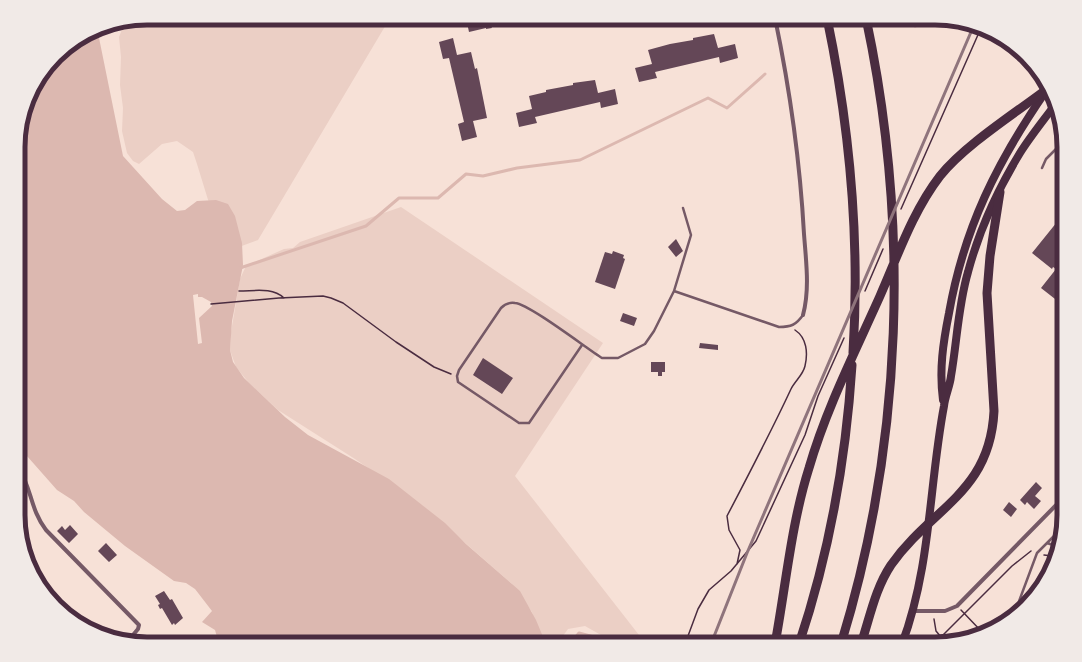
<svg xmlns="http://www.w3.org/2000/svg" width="1082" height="662" font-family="Cabin,sans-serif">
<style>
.green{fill:#ebcfc5}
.water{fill:#dcb8b0}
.pier{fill:#f7e1d7}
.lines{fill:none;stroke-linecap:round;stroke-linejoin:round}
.stream{stroke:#dcb8b0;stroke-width:3}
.building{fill:#644757}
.path{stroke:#4a2c40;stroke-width:1.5}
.service{stroke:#755966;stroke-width:2.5}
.minor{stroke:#755966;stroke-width:4}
.primary{stroke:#4a2c40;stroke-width:8}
.motorway{stroke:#4a2c40;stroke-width:9}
.rail{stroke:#8f747c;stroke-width:3}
.rim{fill:none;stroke:#4a2c40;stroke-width:5}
</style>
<rect width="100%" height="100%" fill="#f7e1d7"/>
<path class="green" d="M147 18H390L258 240 217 255 209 203 197 164 193 152 177 141 162 144 139 164 133 161 127 153 122 131 123 108 120 85 121 57 119 37 125 22Z
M401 207 603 343 515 476 646 644H612L608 639 585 626 568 629 557 644H541L532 612 511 583 423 506 355 459 278 410 249 383 236 367 230 350 231 332 240 279 246 266 284 249 293 248 300 242Z"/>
<path class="water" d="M97 28 123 156 162 199 177 211 185 210 197 201 216 200 228 204 235 216 242 243 243 265 232 321 230 350 233 362 244 378 285 417 308 435 389 479 445 523 466 544 520 591 536 620 546 644H219L215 630 202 622 212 611 195 589 186 583 174 581 125 546 84 512 74 501 57 490 19 447V131L31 90 62 50Z"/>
<path class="pier" d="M198 294V297H202L211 302 212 306 199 318 202 343 198 344 193 295Z"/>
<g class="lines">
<path class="stream" d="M915 26 935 18
M240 268 366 226 399 198H438L466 174 483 176 517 168 580 160 708 98 727 108 765 74
M570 644 579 633 594 637 602 644"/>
</g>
<path class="building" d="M466 18H525V19L514 23 513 21 491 26 492 28 486 29V28L469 32Z
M714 34 718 48 735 44 738 58 720 63 719 57 655 72 657 78 639 82 635 68 652 64 648 50 670 44 693 40V38Z
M453 38 457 55 471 52 475 69 477 68 487 118 473 121 477 137 462 141 458 124 464 122 449 58 443 59 439 42Z
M595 80 598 93 615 89 618 104 601 108 600 102 535 117 537 123 519 127 516 113 532 109 529 96 546 92V90L573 85V83Z
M1064 152V168L1056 157Z
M1057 222 1064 227V306L1041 288 1056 269 1053 267 1052 269 1032 253Z
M676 239 683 251 676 257 668 247Z
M613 251 624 255 623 258 625 259 615 289 595 282 605 252 612 254Z
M623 313 637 318 634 326 620 321Z
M700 343 718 345V350L699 348Z
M483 358 513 378 502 394 473 375Z
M651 362H665V372H662V376H658V372H651Z
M1036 482 1042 488 1035 496 1041 501 1034 509 1027 502 1025 505 1020 500Z
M1009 502 1017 509 1011 517 1003 510Z
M70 525 78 534 69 543 57 531 62 526 65 530Z
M106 543 117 555 109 562 98 551Z
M164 591 170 600 172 599 183 618 175 625 174 623 172 625 162 608 160 609 158 605 160 604 155 596Z"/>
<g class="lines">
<path class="path" d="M901 209 981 28
M239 291C255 291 272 287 284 298
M865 291 883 249
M211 304 279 298 323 296 331 298 343 303 396 342 434 367 451 374
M1044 555 1052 556
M737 564 740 550 729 530 727 516C749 474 771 432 791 389 795 381 803 375 805 366 808 353 807 338 795 330
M961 610 982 632
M934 619 936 631 941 637
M685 644 698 609 709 590 731 571 756 541 805 435 818 396 844 338
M934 644 1012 566 1031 551"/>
<path class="service" d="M1042 168 1046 159 1064 141
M674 291 691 235 683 208
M582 345 529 423H519L458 382 457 376 459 370 501 308C505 304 509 302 515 303 529 304 586 348 602 358H618L645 344 654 331 674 291 779 327C791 327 796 325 803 315
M1047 543 1056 546
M1015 612 1037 553 1062 528"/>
<path class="minor" d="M775 18C790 90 800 161 804 234 806 261 810 289 803 315
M19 469C32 489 30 509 46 530L139 625 138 629 128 641
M913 611H945L957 606 1064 497"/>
<path class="primary" d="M943 400C939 370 943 343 949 313 964 228 997 162 1046 91
M902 644C931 567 929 485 944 406 945 396 950 386 951 376 957 342 958 306 968 272 979 231 998 189 1020 153 1030 137 1043 121 1054 106"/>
<path class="motorway" d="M827 18C850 128 860 240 853 353
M775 644C786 585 791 525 809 468 826 409 855 352 880 296 898 255 913 211 940 176 965 145 1014 114 1047 89
M799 644C829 554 846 460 852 365
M841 644C903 442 910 225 866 18
M861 644C870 617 875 589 891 565 932 507 990 493 994 411L987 293 990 256 1000 192"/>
<path class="rail" d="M711 644 747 553 974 25"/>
</g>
<path d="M0 0H1082V662H0ZM147 25H935A122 122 0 0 1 1057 147V515A122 122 0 0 1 935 637H147A122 122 0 0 1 25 515V147A122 122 0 0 1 147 25Z" fill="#f1eae7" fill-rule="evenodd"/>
<path class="rim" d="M147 25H935A122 122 0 0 1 1057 147V515A122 122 0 0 1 935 637H147A122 122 0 0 1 25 515V147A122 122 0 0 1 147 25Z"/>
</svg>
